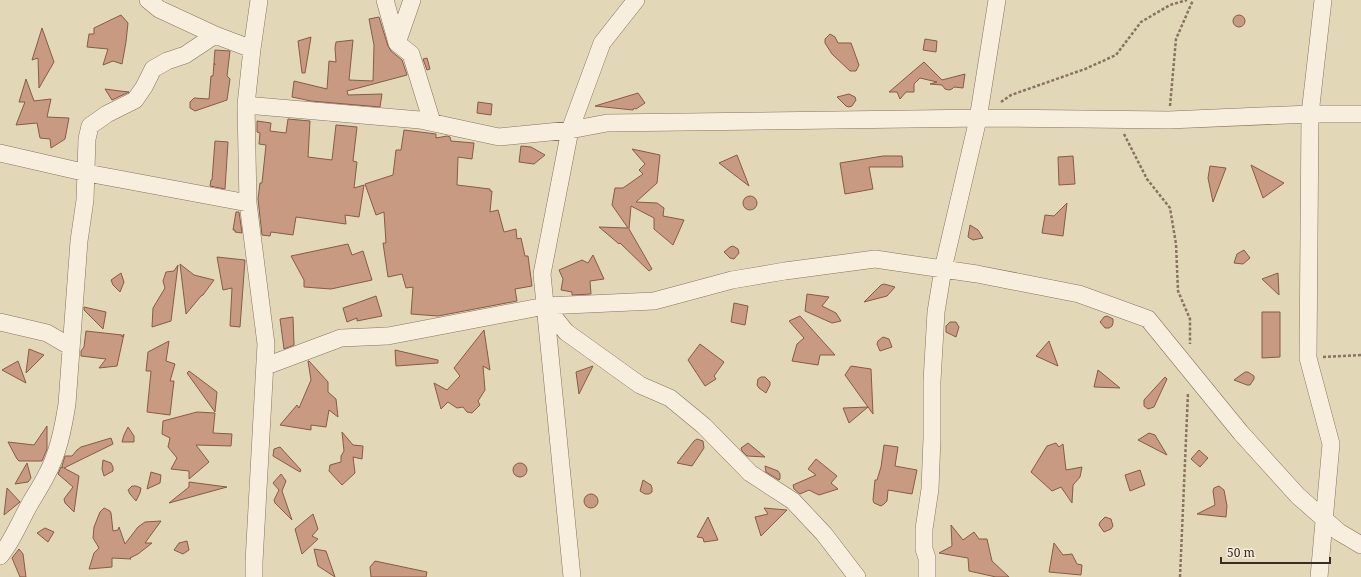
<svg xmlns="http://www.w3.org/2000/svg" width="1361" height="577" font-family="'Noto Serif',serif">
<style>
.farmland{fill:#e2d8b8}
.building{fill:#c99a82;stroke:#875b46}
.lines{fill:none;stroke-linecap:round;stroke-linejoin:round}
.minor-casing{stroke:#89725f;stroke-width:18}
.path{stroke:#89725f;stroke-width:2.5;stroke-dasharray:3 2;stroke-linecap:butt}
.minor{stroke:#f8eedd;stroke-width:17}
</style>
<rect width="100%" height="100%" fill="#ede0ca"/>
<path class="farmland" d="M0 0H1361V577H0Z"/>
<path class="building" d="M121 15 128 23 126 42 122 64 113 61 103 65 108 49 87 47 89 34H94V28Z
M1233 21a6 6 0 1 1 12 0a6 6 0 1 1-12 0Z
M379 17 388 46 391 51 402 60 407 75 347 91 348 95 382 94 380 107 311 101 292 97 294 81 327 89 329 61 336 62 335 48 336 42 353 40 349 80 373 81 374 45 369 19Z
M42 28 54 62 39 88 38 58 32 60Z
M830 34 835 37 838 43H851L859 65 856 71H850L832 54 825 43V39Z
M311 37 305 73H302L298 41Z
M925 39 937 41 936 52 923 50Z
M215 50 230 51 227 76 230 79 227 100 195 111 190 108V102L194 98 209 99 211 76H213L214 63 215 65 214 62Z
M427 58 430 69 427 70 423 59Z
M924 62 942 80 965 74 963 88 954 87 952 89 949 90 945 89 942 85 930 84 937 82 920 78 914 84V92H906L900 99 897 92H889Z
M26 79 34 101 51 99 47 117 69 118 65 139 51 148 50 139 40 138 37 123 16 125 25 102H19Z
M105 89 120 91 129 92 112 100Z
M638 93 645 103 636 109 634 108 633 110 595 106Z
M849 94 855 97 856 100 852 106 849 107 846 106 837 97Z
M478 102 492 104 491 115 477 113Z
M288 119 310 121 308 157 332 160 336 125 357 127 353 161 357 162 354 188 364 185 359 217 345 215 346 224 296 217 293 235 271 232 270 236 262 235 258 199 260 183H262L266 145 259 144 260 133 257 132V121L271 123 270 131 286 133Z
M404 130 436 134V138L447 136 450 137 451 141 474 143 472 159 458 157 457 185 490 189V191H492L490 212 498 210 504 232 516 229 517 239 521 238 525 256H528L532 286 515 289 517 301 438 316 411 314 413 287 406 288 402 274 388 277 383 243H386L384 212 376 215 365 184 393 175 396 150H401Z
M215 141 228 142 225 189 210 186 211 180H212Z
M521 146 531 147 545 155 534 164 519 162Z
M632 149 660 155 657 183 636 202 657 203 664 208 663 216 684 220 673 245 654 229V218L631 206 629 229 652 269 649 271 620 243 619 244 599 227 628 228 612 205 615 188H623L643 174 639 170 645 164Z
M737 155 749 186 719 163Z
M883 156H902L903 167H869L873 189 845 194 840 163Z
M1073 156 1075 184 1059 185 1058 157Z
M1251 165 1284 183 1263 198Z
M1210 166 1226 168 1213 202 1208 178Z
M743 203a7 7 0 1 1 14 0a7 7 0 1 1-14 0Z
M1067 203 1063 236 1042 233 1045 215 1054 216Z
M236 212H239L242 233 235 232V230H233Z
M970 225 978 230 983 238 973 240 968 237Z
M348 244 352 255 363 251 372 280 331 289 304 287V280L291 256Z
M733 246 738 249 739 253 734 259 730 258 724 252 730 247Z
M1244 250 1250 258 1243 264 1234 263 1237 254Z
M593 255 604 279 590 281 591 294 572 295V292L561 290 563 279 559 270 582 260 588 263Z
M217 257 245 260 240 327 230 326 232 288 223 290Z
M180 264 194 275 214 280 203 295 201 296 186 314Z
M178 265 171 321 152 327 153 308 165 288 163 281 166 272 174 271Z
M121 273 124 282 120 292 113 285 111 280Z
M1278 273 1279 295 1262 279Z
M884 284 895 287 887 296 864 302 881 285Z
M807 294 829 297 822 306 836 313 841 321 832 323 805 311Z
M376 296 382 316 357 321V318L347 322 343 308Z
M734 303 748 306 745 325 731 322Z
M84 307 106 312 103 329 84 310Z
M1262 312H1280V357L1262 358Z
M800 316 835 355H820L818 365 792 361 797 344 804 338 789 321Z
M1107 316 1113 319V323L1112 326 1109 328H1105L1100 322 1104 317Z
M293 317 294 345 284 349 280 319Z
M950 322H956L959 327 956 337 946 332V326Z
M484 330 490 370 483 366 485 390 478 401 480 405 472 413 467 412 463 407 457 408 448 402 441 409 434 383 447 390 460 376 454 368Z
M86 331 122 335V337L124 334 117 366 99 368 106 359 81 356V351L84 347Z
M883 337 889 339 892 347 880 351 877 344 878 341Z
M169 341 166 361 175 364 170 381H174L170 415 147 412 151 371H146L148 352Z
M1049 341 1058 366 1036 356Z
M700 344 724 362 714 376 716 379 705 386 688 360Z
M29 349 44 355 26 373Z
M395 350 438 360V363L396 366Z
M18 361 26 383 2 370Z
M308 361H309L328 382V392L336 399 338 417 329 410 326 427 311 425V430L280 425 297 405 299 408 311 380Z
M593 366 579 394 576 372Z
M851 366 871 369 873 414 845 375Z
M1098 370 1120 388 1094 387Z
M189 371 217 392 215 412 187 373Z
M1245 372H1248L1254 376V379L1250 385H1247L1234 380Z
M761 377H765L770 382V385L766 393 759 388 757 385 758 379Z
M1165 377 1167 379 1154 407 1148 409 1144 406V400Z
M868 407 849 423 843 408Z
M197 412 215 413 213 433 232 434 231 446 196 445 209 462 189 479V471L171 469 177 458 168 447 170 438 162 434 163 421Z
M47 426V449L42 461H19L17 459 8 442 34 445Z
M128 427 134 436V442H122L124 435Z
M342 432 353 445 363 446 362 459 353 457 355 473 342 485 329 471 330 465 341 462V456L344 451Z
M1149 433 1155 435 1167 455 1138 440Z
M111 438 113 444 64 468 79 476 74 512 65 503 64 499 73 487 58 474 61 467 63 468 62 466 65 456H72L77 450 81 447Z
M697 439 703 441 704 448 692 466 677 463 694 441Z
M748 443 765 457 747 456 742 451 741 448Z
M1056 443 1059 447 1063 444 1066 470 1082 467 1080 477 1073 485 1072 503 1061 487 1052 491 1031 472 1047 446Z
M884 445 898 447 895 466 917 470 912 494 888 490 887 501 884 504 881 506 874 503 873 500 875 480H877L881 467Z
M280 447 301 470 300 472 273 456 274 449Z
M1199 450 1208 458 1200 467 1191 459Z
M816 459 837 476 831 483 838 489 819 495 809 490 800 494 794 489 793 485 816 475 808 469Z
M103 460 111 463 113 467V471L104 476 102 469Z
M513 470a7 7 0 1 1 14 0a7 7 0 1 1-14 0Z
M27 463 31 478 28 482 15 484Z
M765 466 778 471 780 474V479L779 480 766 472Z
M1140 470 1145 485 1130 491 1125 475Z
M151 472 161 475 160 483 147 489Z
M281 474 286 481 282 491 292 520 275 503 274 500 279 490 273 483Z
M643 480 651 485 652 488V492L649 494H645L640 491Z
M189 482 227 487 169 503 189 487Z
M132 486H136L141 488 140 493 136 501 130 494 128 490Z
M1219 486 1224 490 1227 506 1226 517 1197 514 1215 505 1213 491 1214 488Z
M7 488 20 502 4 515Z
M584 501a7 7 0 1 1 14 0a7 7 0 1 1-14 0Z
M104 508 110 511 111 513 113 531 118 530 119 527 125 544 138 527 145 522 161 521 145 543H152L138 554 130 558 131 559 112 558V567L89 569 94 553 99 548 93 538 94 527 100 512Z
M764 508 787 510 761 536 755 517 768 514Z
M313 514 318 529 312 536 318 539 302 554 295 529Z
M708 517 718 540 704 542 703 538 697 537Z
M1105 517 1111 519 1113 526 1111 529 1104 532 1099 525 1100 522Z
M951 525 963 540 974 532 979 539H987L992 561 1009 577H996L969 571 968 558 939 553 952 546Z
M45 528 54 532 48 542 37 533Z
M187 541 189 550 183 554 174 550 179 543Z
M1054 543 1063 555 1072 554 1077 564 1082 565 1081 575 1049 572Z
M19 549 23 554 26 577H20L12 558Z
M314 549 326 551 335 577 318 566Z
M375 561 427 572 426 577H371L370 567Z"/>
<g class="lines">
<defs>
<path id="minor" d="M148 0 159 9 215 35 252 49
M385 0 397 43 411 54 432 122
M397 43 412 0
M246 105 420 120 499 137 570 130 607 123 985 118 1169 120 1310 114H1361
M0 153 87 173 248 203
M545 306 566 332 640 385 670 398 704 426 750 473 793 501 824 534 857 577
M0 322 47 333 71 347
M266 366 341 338 388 336 545 306 654 301 732 280 785 271 875 259 977 274 1079 294 1148 319 1241 433 1298 496 1339 532 1361 545
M0 556C11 543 18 526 26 511 32 499 40 488 46 476 58 454 63 429 67 404L79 241 85 200 87 139 90 126 107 114 135 100 144 87 153 69 167 61 185 55 215 35
M254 577V562L266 344 248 203 246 105 252 49 259 0
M572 577 542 274 570 130 602 43 636 0
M927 577V558L924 549V529L930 489 932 438V381L936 312 943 269 978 119 997 0
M1319 577 1331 444 1308 358 1310 114 1323 0"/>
</defs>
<use href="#minor" class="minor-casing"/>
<path class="path" d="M1001 102 1011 95 1085 69 1116 55 1141 22 1170 5 1187 0
M1170 106 1176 39 1193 0
M1124 134 1147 179 1170 208 1176 244 1178 291 1190 319V344
M1323 357 1361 355
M1180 577 1188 393"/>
<use href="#minor" class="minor"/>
</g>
<path d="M1221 557v6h109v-6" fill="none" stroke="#3a2c22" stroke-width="2"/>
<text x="1227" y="557" font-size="12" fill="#3a2c22" stroke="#f5ebd9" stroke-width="3" paint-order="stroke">50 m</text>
</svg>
